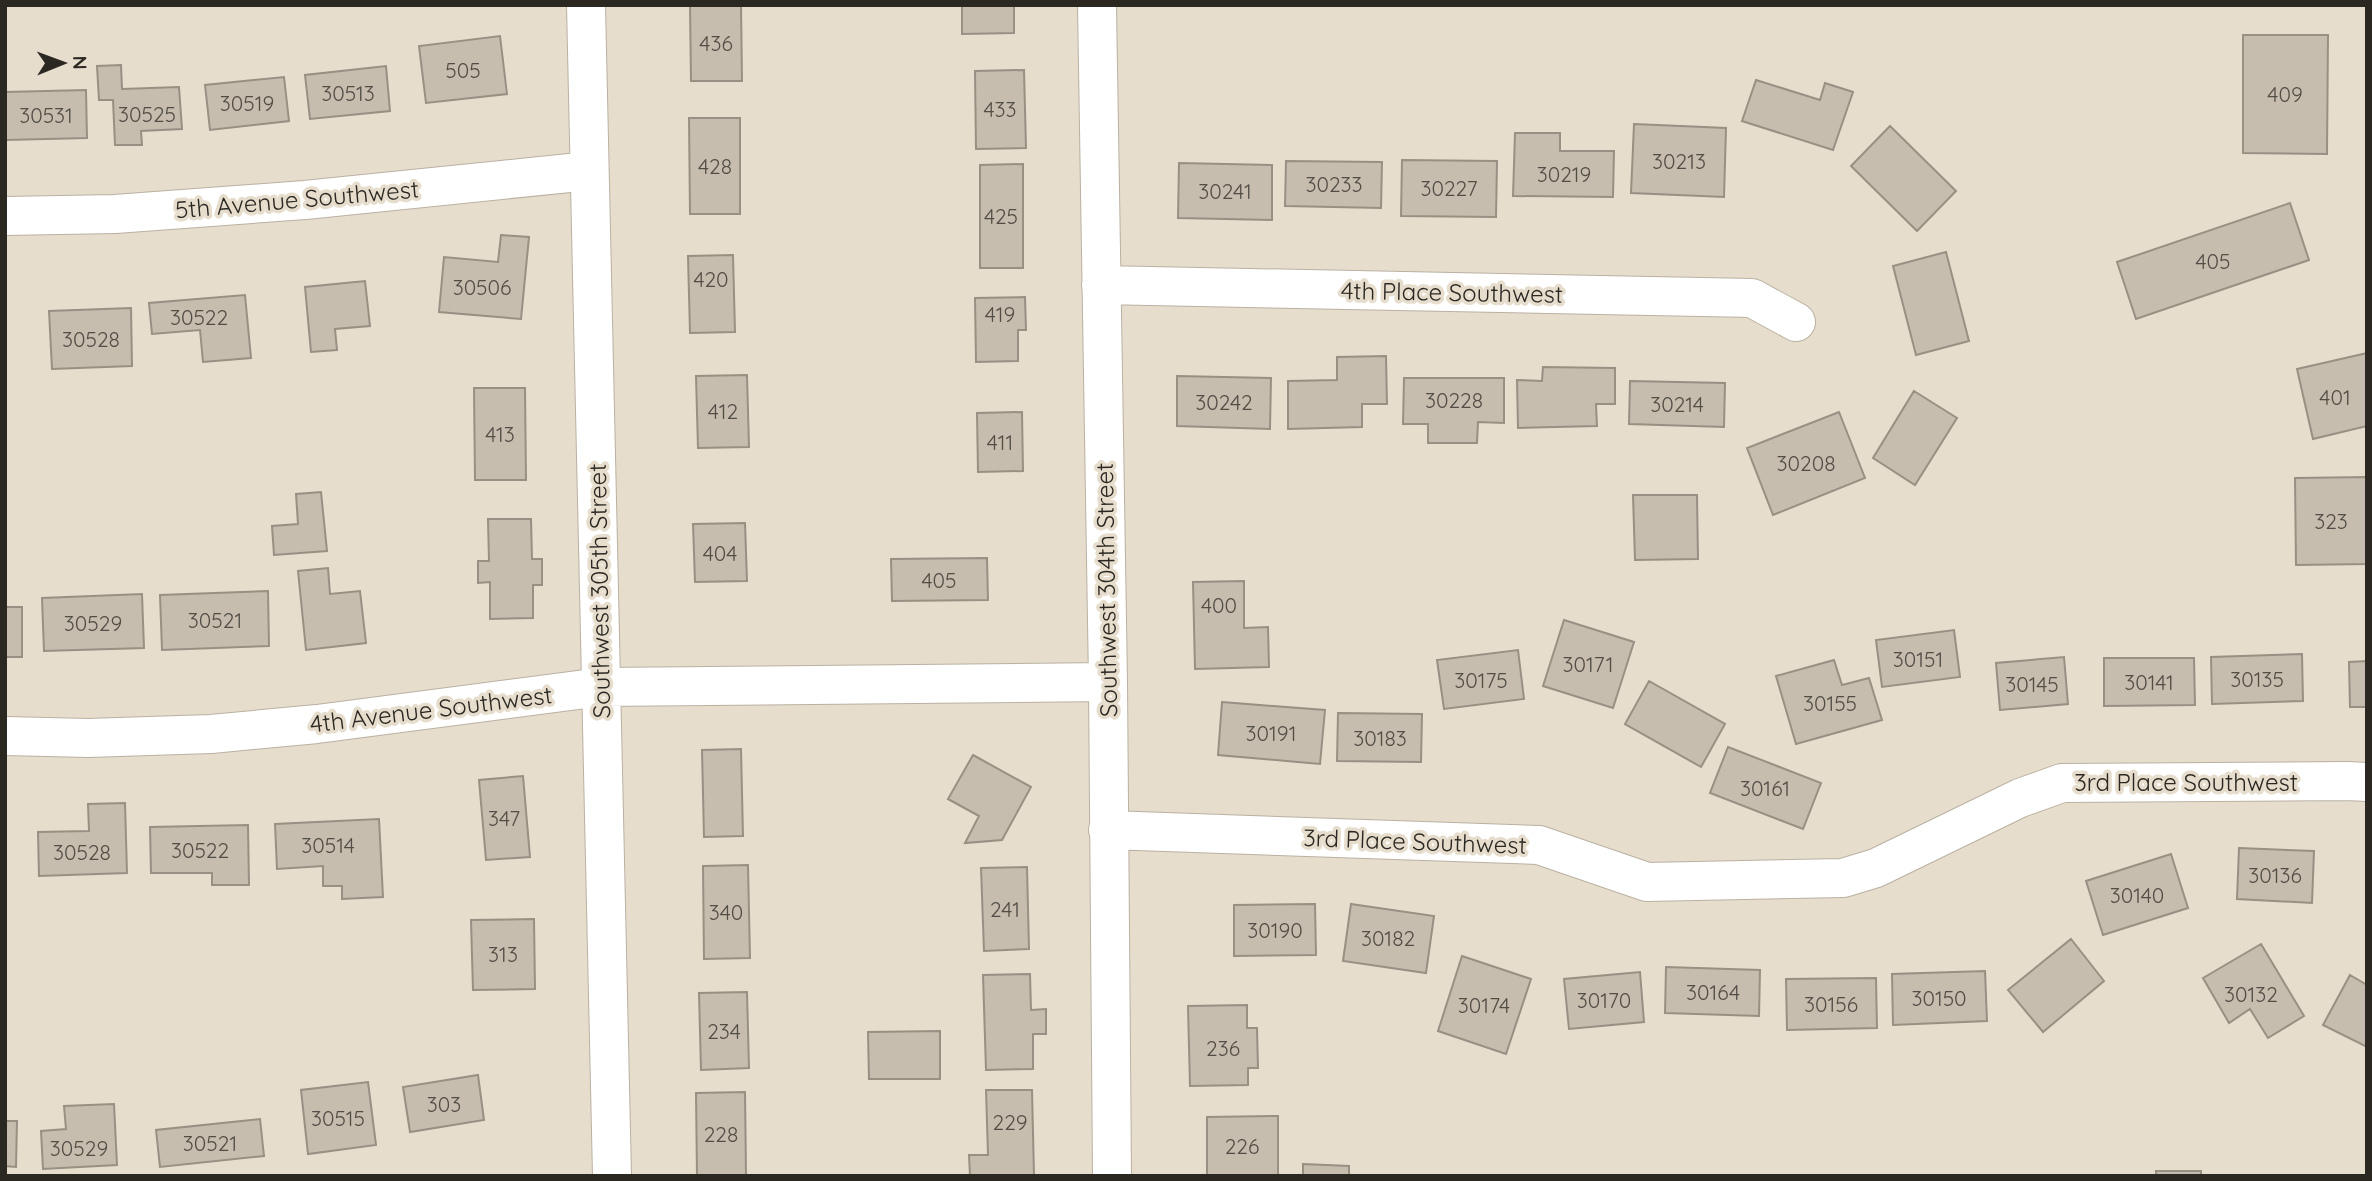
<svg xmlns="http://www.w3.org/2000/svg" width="2372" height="1181" font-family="Quicksand,sans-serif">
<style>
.building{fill:#c6bdae;stroke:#989082;stroke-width:2}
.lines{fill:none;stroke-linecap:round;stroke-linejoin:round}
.minor-casing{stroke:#bab1a2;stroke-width:40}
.minor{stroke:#fff;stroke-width:38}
.labels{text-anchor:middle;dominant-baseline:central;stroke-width:7;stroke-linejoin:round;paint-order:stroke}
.number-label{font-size:21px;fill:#524d45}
.street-label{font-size:24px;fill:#2b2822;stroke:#e6ddcd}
</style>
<rect width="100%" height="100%" fill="#e6ddcd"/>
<path class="building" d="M690 5H741L742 81H691Z
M962 5H1014V33L962 34Z
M2243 35H2328L2327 154 2243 153Z
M500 36 507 94 426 103 419 46Z
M121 65 122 89 179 87 182 129 141 131 142 145H115L113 100H99L97 66Z
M386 66 390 111 310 119 305 75Z
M1024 70 1026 148 976 149 975 71Z
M284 77 289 121 210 130 205 85Z
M1756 80 1820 100 1825 83 1853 92 1833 150 1742 121Z
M86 90 87 138 6 140 5 92Z
M689 118H740V214H690Z
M1634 124 1726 128 1724 197 1631 193Z
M1890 126 1956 191 1917 231 1851 166Z
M1515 133H1560V151H1614L1613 197 1513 196Z
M1402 160 1497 161 1496 217 1401 216Z
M1286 161 1382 162 1381 208 1285 206Z
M1179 163 1272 165V220L1178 218Z
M1023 164V268H980V165Z
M2290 203 2309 260 2136 319 2117 262Z
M501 235 529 237 521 319 439 312 444 257 498 262Z
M1946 252 1969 341 1916 355 1893 266Z
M733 255 735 332 690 333 688 256Z
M365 281 370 326 335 329 337 350 311 352 305 287Z
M245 295 251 358 203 362 200 330 152 334 149 303Z
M1025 297 1026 330H1018V361L976 362 975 298Z
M131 308 132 366 52 369 49 311Z
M2367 353V426L2313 439 2297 369Z
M1386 356 1387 404H1362V427L1288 429V381L1337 380V357Z
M1543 367 1615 368V404H1596L1597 426 1518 428 1517 380 1542 381Z
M747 375 749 447 698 448 696 376Z
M1177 376 1271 378 1270 429 1177 426Z
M1404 378H1504V423L1478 422 1477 443H1428V424H1403Z
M1630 381 1725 383 1724 427 1629 424Z
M474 388H525L526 480H475Z
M1914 391 1957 418 1915 485 1873 458Z
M1022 412 1023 471 978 472 977 413Z
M1839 412 1865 478 1773 515 1747 448Z
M2367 477V564L2296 565 2295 478Z
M321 492 327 551 274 555 272 526 298 524 296 494Z
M1633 495H1697L1698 559 1635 560Z
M488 519H531L532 559H542V585H533V618L490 619V582L478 583V561H489Z
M745 523 747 581 695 582 693 524Z
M987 558 988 600 892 601 891 559Z
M328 568 330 594 360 591 366 643 306 650 298 571Z
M1244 581V628L1268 627 1269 667 1195 669 1193 582Z
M268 591 269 646 162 650 160 595Z
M142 594 144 648 44 651 42 598Z
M5 607H22V657H5Z
M1564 620 1634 642 1613 708 1543 686Z
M1954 630 1960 677 1882 687 1876 640Z
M1518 650 1524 699 1444 709 1437 660Z
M2302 654 2303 701 2212 704 2211 657Z
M2064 657 2068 704 2000 710 1996 663Z
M2104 658H2194L2195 705 2104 706Z
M1834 660 1842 685 1869 678 1882 720 1796 744 1776 676Z
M2367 661V707H2350L2349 662Z
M1649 681 1725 724 1701 767 1625 724Z
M1222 702 1325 710 1320 764 1218 755Z
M1338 713 1422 714 1421 762 1337 761Z
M1728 747 1821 783 1803 829 1710 793Z
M741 749 743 836 704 837 702 750Z
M973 755 1031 787 1002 840 965 843 979 816 948 799Z
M523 776 530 857 486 860 479 780Z
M125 803 127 873 39 876 38 832 89 831 88 804Z
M379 819 383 897 342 899V886H323V866L277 869 275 824Z
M248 825 249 885H212V873H151L150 827Z
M2239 848 2314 851 2312 903 2237 899Z
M2171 854 2188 908 2103 935 2086 881Z
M748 865 750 958 704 959 703 866Z
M1027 867 1029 949 984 951 981 868Z
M1315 904 1316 955 1234 956V905Z
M1351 904 1434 916 1426 973 1343 961Z
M534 919 535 989 473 990 471 920Z
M2071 939 2104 981 2043 1032 2008 990Z
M2261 944 2304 1016 2268 1038 2250 1009 2229 1023 2203 978Z
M1462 956 1531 979 1506 1054 1438 1031Z
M1666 967 1760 970 1759 1016 1665 1013Z
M1985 971 1987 1021 1893 1025 1892 974Z
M1640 972 1644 1022 1569 1029 1564 979Z
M1030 974 1031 1010 1046 1009V1034H1033V1069L986 1070 983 975Z
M2350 975 2367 985V1047L2323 1025Z
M1876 978 1877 1028 1787 1030 1786 979Z
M747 992 749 1068 701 1070 699 993Z
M1247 1005V1028H1257L1258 1068H1248V1085L1190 1086 1188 1006Z
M940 1031V1079H869L868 1032Z
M478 1075 484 1120 410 1132 403 1087Z
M368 1082 376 1145 308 1154 301 1090Z
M986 1090H1032L1034 1176H970L969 1155H988Z
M745 1092 746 1176H697L696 1093Z
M114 1104 117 1165 43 1169 41 1131 66 1129 64 1106Z
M1278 1116V1176H1207V1117Z
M260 1119 264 1156 160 1167 156 1130Z
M5 1121H17L16 1167 5 1166Z
M1303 1164 1349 1166V1176H1303Z
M2156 1171H2201V1176H2156Z"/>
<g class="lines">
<defs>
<path id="minor" d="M586 5 612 1176
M1097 5 1108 682 1112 1176
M5 216 115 214 305 200 589 171
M1101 285 1752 298 1796 322
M5 736 88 738 211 734 317 724 601 687 1108 682
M1108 830 1539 845 1647 882 1843 878 1876 868 2020 798 2062 783 2347 781 2367 782"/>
</defs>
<use href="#minor" class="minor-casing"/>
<use href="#minor" class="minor"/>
</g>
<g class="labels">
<g class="number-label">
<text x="716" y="43">436</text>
<text x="463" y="70">505</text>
<text x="348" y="93">30513</text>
<text x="2285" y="94">409</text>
<text x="247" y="103">30519</text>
<text x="1000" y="109">433</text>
<text x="147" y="114">30525</text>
<text x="46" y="115">30531</text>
<text x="1679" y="161">30213</text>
<text x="715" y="166">428</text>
<text x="1564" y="174">30219</text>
<text x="1334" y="184">30233</text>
<text x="1449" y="188">30227</text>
<text x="1225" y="191">30241</text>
<text x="1001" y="216">425</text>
<text x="2213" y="261">405</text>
<text x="711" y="279">420</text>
<text x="482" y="287">30506</text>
<text x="1000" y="314">419</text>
<text x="199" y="317">30522</text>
<text x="91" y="339">30528</text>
<text x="2335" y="397">401</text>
<text x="1454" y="400">30228</text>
<text x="1224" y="402">30242</text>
<text x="1677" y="404">30214</text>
<text x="723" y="411">412</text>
<text x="500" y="434">413</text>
<text x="1000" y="442">411</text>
<text x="1806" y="463">30208</text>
<text x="2331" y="521">323</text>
<text x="720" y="553">404</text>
<text x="939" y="580">405</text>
<text x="1219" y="605">400</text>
<text x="215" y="620">30521</text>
<text x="93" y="623">30529</text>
<text x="1918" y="659">30151</text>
<text x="1588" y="664">30171</text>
<text x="2257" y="679">30135</text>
<text x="1481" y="680">30175</text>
<text x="2149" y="682">30141</text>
<text x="2032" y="684">30145</text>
<text x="1830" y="703">30155</text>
<text x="1271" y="733">30191</text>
<text x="1380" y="738">30183</text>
<text x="1765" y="788">30161</text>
<text x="504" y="818">347</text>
<text x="328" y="845">30514</text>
<text x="200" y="850">30522</text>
<text x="82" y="852">30528</text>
<text x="2275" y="875">30136</text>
<text x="2137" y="895">30140</text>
<text x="1005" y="909">241</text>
<text x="726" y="912">340</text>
<text x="1275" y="930">30190</text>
<text x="1388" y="938">30182</text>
<text x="503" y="954">313</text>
<text x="1713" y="992">30164</text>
<text x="2251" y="994">30132</text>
<text x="1939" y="998">30150</text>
<text x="1604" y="1000">30170</text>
<text x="1831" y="1004">30156</text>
<text x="1484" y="1005">30174</text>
<text x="724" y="1031">234</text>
<text x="1223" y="1048">236</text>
<text x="444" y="1104">303</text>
<text x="338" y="1118">30515</text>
<text x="1010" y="1122">229</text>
<text x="721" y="1134">228</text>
<text x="210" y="1143">30521</text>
<text x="1242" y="1146">226</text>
<text x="79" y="1148">30529</text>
</g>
<g class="street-label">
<text transform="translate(297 199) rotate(-5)">5th Avenue Southwest</text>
<text transform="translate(1452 292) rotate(1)">4th Place Southwest</text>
<text transform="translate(1106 590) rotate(-91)">Southwest 304th Street</text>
<text transform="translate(599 591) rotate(-91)">Southwest 305th Street</text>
<text transform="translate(431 709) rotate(-7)">4th Avenue Southwest</text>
<text x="2186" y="782">3rd Place Southwest</text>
<text transform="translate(1415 841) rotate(2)">3rd Place Southwest</text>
</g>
</g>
<rect width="2372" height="1181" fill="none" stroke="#2b2822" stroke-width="14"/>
<g transform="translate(63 63) rotate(89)" stroke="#e6ddcd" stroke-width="5" paint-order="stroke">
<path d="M0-5L12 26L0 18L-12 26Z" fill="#2b2822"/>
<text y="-10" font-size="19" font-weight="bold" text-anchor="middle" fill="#2b2822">N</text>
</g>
</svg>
